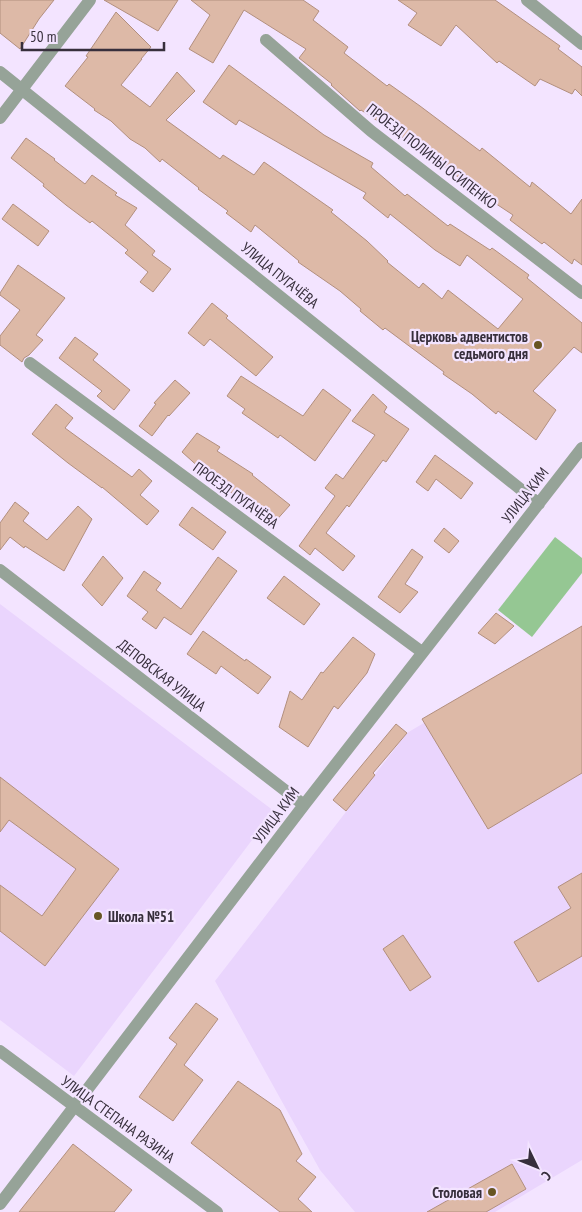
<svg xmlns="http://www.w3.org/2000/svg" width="582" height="1212" font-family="'PT Sans Narrow',sans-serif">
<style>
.built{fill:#ead5fd}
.green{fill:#95c793}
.building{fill:#ddb9a7;stroke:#b28f7e}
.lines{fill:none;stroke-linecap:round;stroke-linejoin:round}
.street{stroke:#96a398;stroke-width:12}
.poi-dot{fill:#675523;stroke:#f3e4ff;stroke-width:2}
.labels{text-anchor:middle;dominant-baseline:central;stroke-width:4.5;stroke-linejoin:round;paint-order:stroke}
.street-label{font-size:15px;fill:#372f3c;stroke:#f3e4ff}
.poi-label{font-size:15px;font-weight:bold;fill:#372f3c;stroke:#f3e4ff;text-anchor:end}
</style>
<rect width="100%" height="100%" fill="#f3e4ff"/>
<path class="built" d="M0 604 274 811 74 1076 0 1020Z
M582 629V1160L495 1212H355L320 1170 215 981 407 733Z"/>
<path class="green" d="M555 537 582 558V573L532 637 498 610Z"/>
<path class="building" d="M0 0H54L39 19 20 49 0 33Z
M104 0H178L158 31Z
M191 0H303L319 11 313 20 348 47 344 53 387 86 389 84 420 106 480 151 482 148 530 187 532 182 571 214 582 199V265L574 259 572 264 544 242 542 244 510 220 513 215 460 180 461 179 399 135 361 110 360 111 331 85 332 84 299 58 306 49 244 10 213 63 189 49 210 15Z
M398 0H495L560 46 558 49 582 67V96L575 89 572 94 540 79 535 86 499 61 497 63 456 25 441 46 408 25 417 13Z
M116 12 151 47 141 59H142L121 85 150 107 177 72 195 91 166 120 220 159 223 155 254 175 264 162 333 210 331 212 367 241 388 261 387 262 419 288 423 283 442 299 448 290 498 329 523 299 467 255 460 266 435 250 390 214 388 218 363 198 366 193 239 120 236 125 203 102 229 65 324 135 373 163 371 167 405 196 407 194 448 226 450 224 490 250 492 248 529 275 527 278 582 323V353L574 347 533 391 556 410 536 440 498 411 496 414 472 394 443 374 444 372 385 328 383 330 360 311 361 309 340 291 298 262 299 261 255 225 251 232 226 213 228 211 198 189 199 188 162 159 160 162 145 148 130 139 111 121 94 110 95 109 65 86 88 57 86 56Z
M26 138 55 159 54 160 85 184 92 175 117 193 115 195 137 208 125 225 155 251 152 255 171 269 153 292 140 282 148 272 125 253 128 250 92 221 90 223 66 205 43 186 44 184 11 158Z
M13 204 49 231 38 246 2 219Z
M18 265 65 298 36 335 43 340 29 355 24 358 22 362 0 345V336L20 310 0 295V293Z
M212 303 228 316 226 318 273 357 256 376 210 339 204 346 188 333Z
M75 337 98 354 93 360 130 390 114 410 97 396 102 391 59 358Z
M241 376 303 416 323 389 351 410 315 461 280 435 278 438 242 413 245 409 227 396Z
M175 380 190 393 169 416 168 415 152 436 139 426 156 404 154 403Z
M373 394 387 407 384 412 409 429 386 462 383 460 349 507 347 505 326 533 355 556 343 571 315 548 310 555 299 546 335 496 325 488 336 474 343 479 375 435 352 421Z
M56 404 73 418 65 428 132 477 139 469 152 481 140 495 159 511 147 525 102 487V488L68 463 32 434Z
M197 433 220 447 217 451 253 474 252 475 290 505 273 524 239 498 223 487 222 488 182 452Z
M435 455 473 483 461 499 436 479 428 491 416 482Z
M15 502 29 513 23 521 47 540 78 506 92 519 64 571 25 546 24 548 10 537 0 550V523Z
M192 507 226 532 213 550 179 525Z
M444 528 459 541 449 553 434 541Z
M412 549 423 557 405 584 418 592 400 613 378 597Z
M103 556 123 578 102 606 82 585Z
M218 557 237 571 191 635 164 617 156 629 142 619 148 612 127 596 144 571 161 583 156 590 181 609Z
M284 576 320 604 304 625 267 598Z
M496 613 514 626 495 644 478 633Z
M582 626V773L488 829 422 719Z
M203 631 245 661 246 659 271 677 258 694 221 666 216 674 187 654Z
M353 637 375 654 367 673 338 709 334 706 308 747 279 727 290 691 302 700 321 672 323 673Z
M396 724 407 733 373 773 375 775 346 811 333 800Z
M0 777 119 869 45 966 0 931V885L42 916 76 869 9 820 0 832Z
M582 873V956L538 982 514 942 571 908 558 887Z
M403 935 431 977 410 991 383 949Z
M196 1003 218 1019 184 1065 203 1080 173 1121 139 1097 177 1044 169 1038Z
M238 1081 280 1110 302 1154 296 1161 316 1177 298 1199 312 1212H280L191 1143Z
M73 1144 132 1190 114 1212H19Z
M512 1164 526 1189 486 1212H427Z"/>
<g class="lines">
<path class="street" d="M527 0 582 44
M266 40 371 131 582 293
M0 72 539 504
M0 118 90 0
M30 363 422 652
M0 570 304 805
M0 1051 217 1212
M0 1204 304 805 582 448"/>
</g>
<g class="poi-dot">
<circle cx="538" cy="345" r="5"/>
<circle cx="98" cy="916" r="5"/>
<circle cx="492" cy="1192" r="5"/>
</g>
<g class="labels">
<g class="street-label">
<text transform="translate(432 156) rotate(38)">ПРОЕЗД ПОЛИНЫ ОСИПЕНКО</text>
<text transform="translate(280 275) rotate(39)">УЛИЦА ПУГАЧЁВА</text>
<text transform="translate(236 495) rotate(36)">ПРОЕЗД ПУГАЧЁВА</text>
<text transform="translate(525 495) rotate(-52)">УЛИЦА КИМ</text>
<text transform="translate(162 675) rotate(38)">ДЕПОВСКАЯ УЛИЦА</text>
<text transform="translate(276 815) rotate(-53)">УЛИЦА КИМ</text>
<text transform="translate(118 1119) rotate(36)">УЛИЦА СТЕПАНА РАЗИНА</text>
</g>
<g class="poi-label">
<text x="528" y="336">Церковь адвентистов<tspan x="528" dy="17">седьмого дня</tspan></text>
<text x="108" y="916" text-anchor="start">Школа №51</text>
<text x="482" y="1192">Столовая</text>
</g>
</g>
<g transform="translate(537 1167) rotate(133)" stroke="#f3e4ff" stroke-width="4" paint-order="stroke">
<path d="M0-4L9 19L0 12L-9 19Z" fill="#372f3c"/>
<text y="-8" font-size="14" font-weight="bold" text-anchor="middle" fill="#372f3c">С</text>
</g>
<path d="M22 42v8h142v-8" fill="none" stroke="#372f3c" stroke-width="2.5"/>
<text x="30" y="42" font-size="15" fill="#372f3c" stroke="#f3e4ff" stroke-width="4" paint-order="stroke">50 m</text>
</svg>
